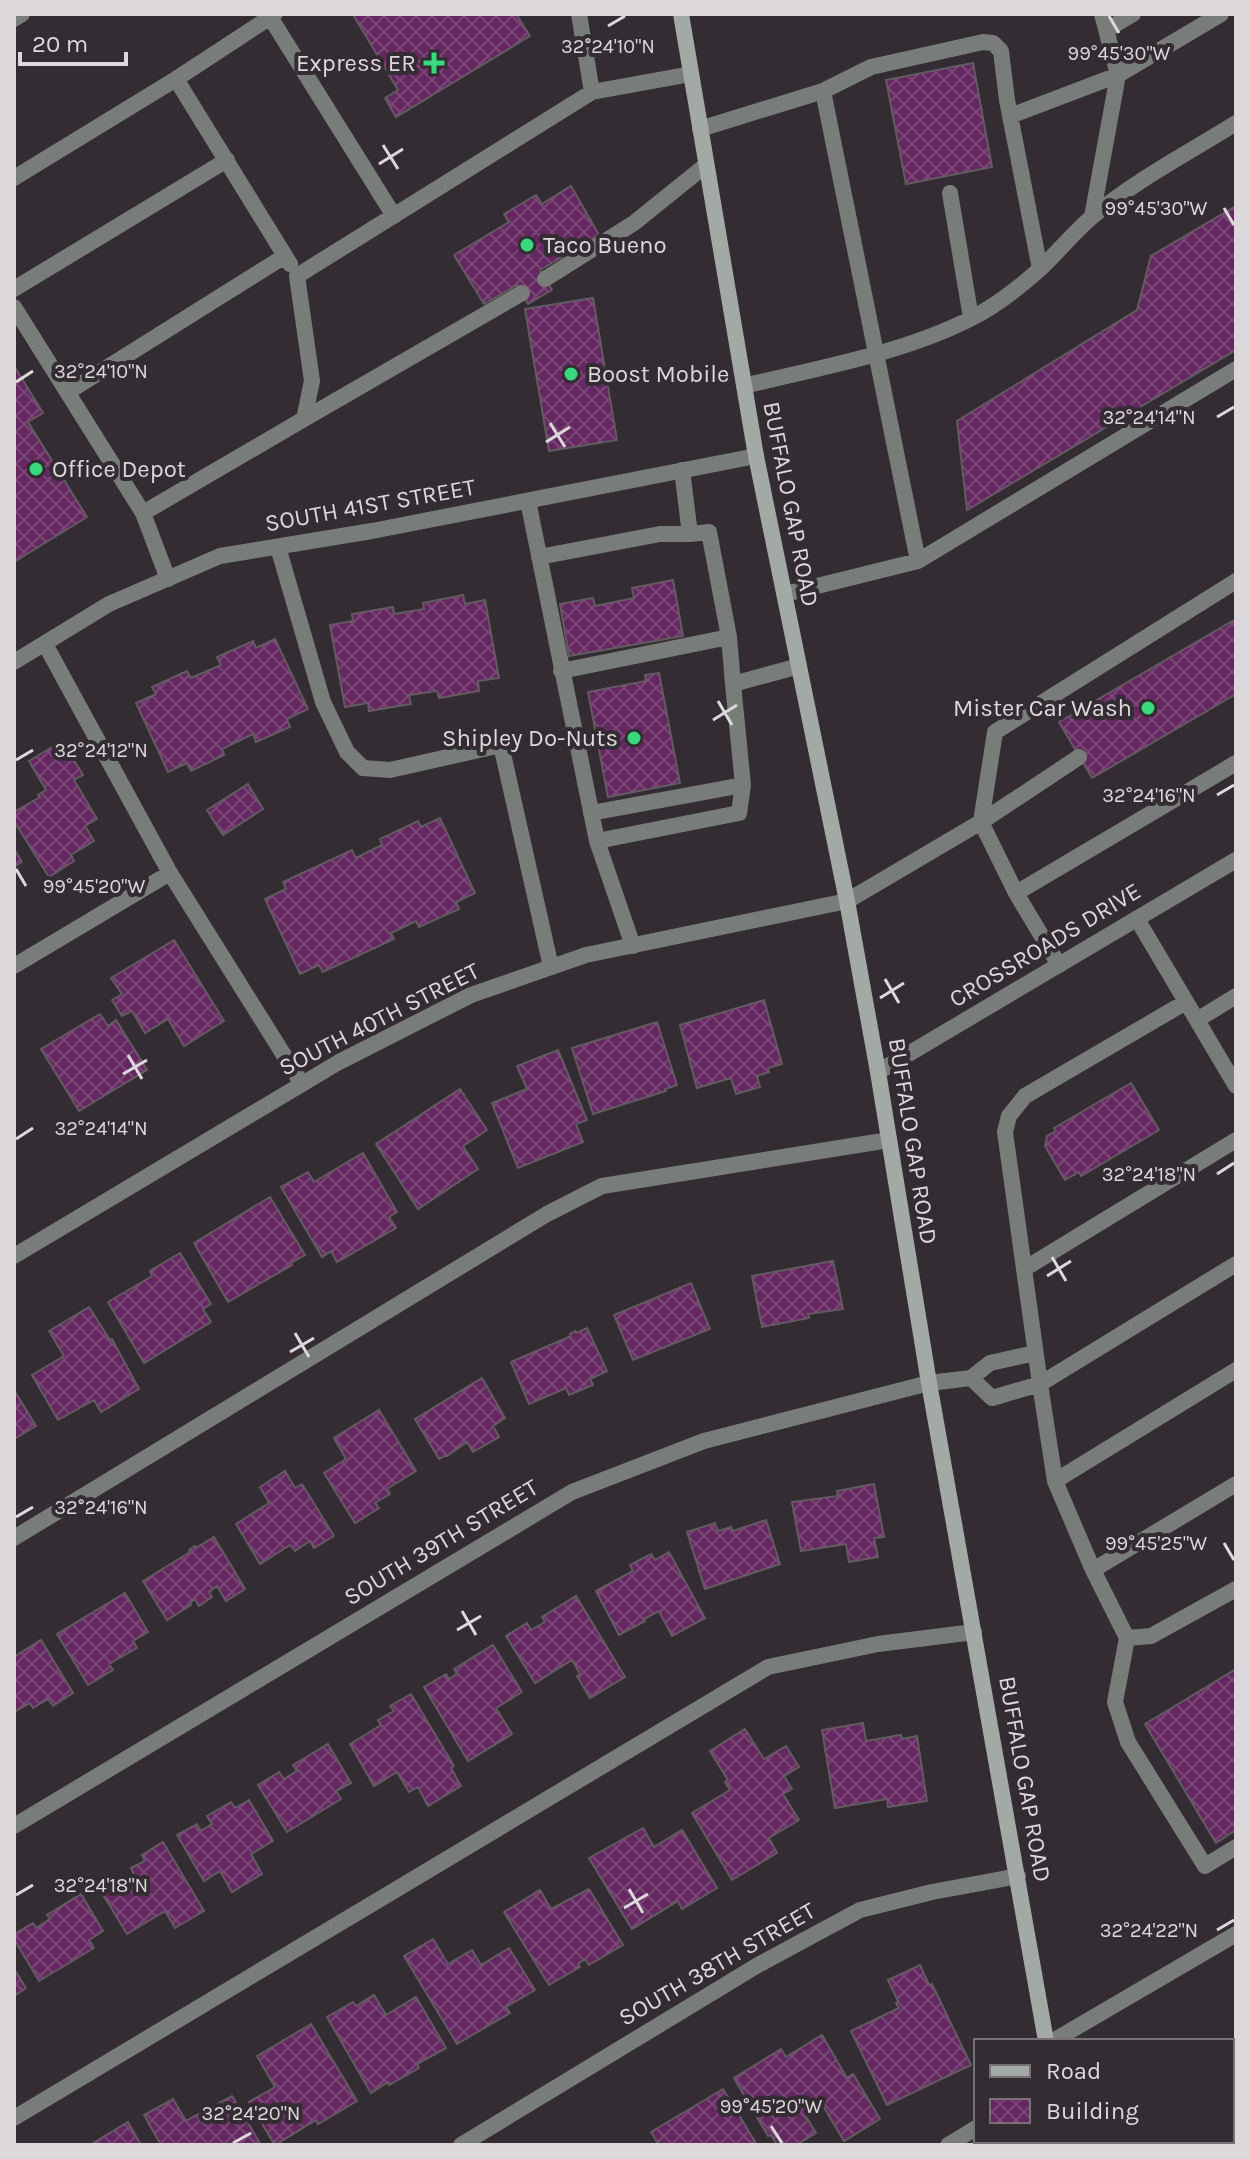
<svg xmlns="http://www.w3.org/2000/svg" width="1250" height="2159" font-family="Karla,sans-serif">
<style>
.building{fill:url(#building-cross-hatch);stroke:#635b62;stroke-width:2}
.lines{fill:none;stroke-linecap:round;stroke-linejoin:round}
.service{stroke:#797d7a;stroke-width:16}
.minor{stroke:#797d7a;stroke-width:16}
.secondary{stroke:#a3a9a5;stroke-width:16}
.ticks{fill:none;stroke:#dcd8db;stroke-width:3}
.poi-dot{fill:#39d87f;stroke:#332c32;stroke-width:3}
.labels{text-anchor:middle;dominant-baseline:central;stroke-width:8;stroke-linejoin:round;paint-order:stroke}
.poi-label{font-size:24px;fill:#dcd8db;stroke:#332c32;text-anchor:end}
.street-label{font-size:24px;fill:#dcd8db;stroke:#332c32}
.ticks-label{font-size:20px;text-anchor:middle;fill:#dcd8db;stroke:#332c32;stroke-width:8;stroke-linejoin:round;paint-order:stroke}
</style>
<defs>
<pattern id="building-cross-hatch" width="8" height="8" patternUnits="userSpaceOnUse" patternTransform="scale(2)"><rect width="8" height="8" fill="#652760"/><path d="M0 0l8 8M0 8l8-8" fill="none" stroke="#7a4676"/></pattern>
</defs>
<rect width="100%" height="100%" fill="#332c32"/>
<path class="building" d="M357 14H516L530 36 396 117 385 98 398 90 354 16Z
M973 63 992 167 906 184 886 80Z
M571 186 599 235 540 270 552 290 528 304 517 285 484 304 454 255 509 222 504 214 536 195 542 204Z
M1236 206V350L967 510 957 421 1137 310 1151 256Z
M593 298 617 440 549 451 525 309Z
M14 366 43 413 28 422 87 517 14 562Z
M673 580 683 636 569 656 560 604 593 598 595 606 634 598 632 588Z
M463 595 465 604 485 600 499 678 478 681 479 691 439 698 437 691 409 695 411 704 369 711 368 703 345 707 330 625 353 621 352 614 393 607 394 614 424 609 423 603Z
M1236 619V694L1092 778 1059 722Z
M275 639 308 709 287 719 290 727 256 742 253 734 222 749 224 755 191 771 187 763 168 772 136 703 156 694 152 687 187 671 191 678 221 665 217 657 253 641 256 648Z
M659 673 680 783 608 797 588 692 646 681 645 675Z
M62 741 83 775 74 780 97 819 85 826 94 841 71 855 74 861 49 877 14 821V812L40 797 38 795 46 790 29 761Z
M248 784 263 809 223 835 207 810Z
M440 818 475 893 456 902 459 909 419 927 416 921 391 933 394 939 323 972 319 965 300 974 265 899 286 889 283 882 352 850 356 858 382 845 380 839 418 821 421 827Z
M14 849 22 862 14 867Z
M174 940 224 1021 184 1046 168 1019 145 1033 132 1011 122 1016 112 1000 122 994 111 978Z
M764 1000 782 1064 768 1068 769 1072 757 1076 760 1087 736 1094 731 1078 697 1088 680 1025Z
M100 1014 108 1026 116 1020 147 1070 79 1111 41 1049Z
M657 1022 677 1085 665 1089 666 1091 593 1114 572 1048Z
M558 1050 587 1120 576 1124 583 1142 518 1168 492 1103 527 1089 517 1066Z
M1131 1083 1159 1130 1081 1176 1079 1172 1065 1180 1045 1146 1047 1136 1056 1131 1054 1128Z
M460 1089 487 1130 463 1146 478 1169 418 1209 376 1144Z
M363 1153 397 1212 389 1217 396 1228 337 1262 331 1251 322 1257 281 1187 308 1172 314 1182Z
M270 1197 305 1255 291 1263 292 1265 228 1302 194 1243Z
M180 1253 211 1304 203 1309 211 1322 144 1363 108 1302 152 1276 150 1271Z
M833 1261 843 1309 808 1314 809 1318 762 1327 752 1276Z
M691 1283 710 1329 633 1360 614 1315Z
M89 1307 110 1340 112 1339 139 1389 101 1412 94 1400 58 1420 32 1375 64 1356 49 1331Z
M587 1328 607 1371 590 1379 593 1385 569 1395 566 1388 529 1404 511 1362 571 1336 570 1334 575 1331 576 1333Z
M482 1378 505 1418 493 1426 499 1437 473 1452 467 1442 447 1456 446 1455 439 1459 415 1419Z
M14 1390 36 1426 14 1439Z
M379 1410 416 1471 387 1489 390 1494 375 1503 379 1508 355 1523 324 1473 346 1459 334 1438Z
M285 1471 295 1488 302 1484 334 1536 314 1548 310 1541 295 1551 290 1545 260 1564 236 1524 269 1503 260 1487Z
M874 1484 884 1537 874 1538 878 1557 849 1562 846 1544 801 1551 792 1502 838 1496 837 1491Z
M766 1520 780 1564 705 1589 687 1532 715 1523 718 1531 731 1527 733 1531Z
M214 1537 245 1589 226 1601 217 1586 209 1592 212 1597 199 1606 195 1599 190 1603 191 1605 167 1620 143 1581 190 1552 189 1550 195 1546 196 1548Z
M669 1552 705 1618 672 1636 659 1611 644 1619 645 1621 619 1635 596 1591 633 1571 630 1565 651 1554 655 1560Z
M125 1593 148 1632 133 1641 137 1648 109 1664 113 1670 88 1685 57 1634Z
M576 1596 625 1677 590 1698 577 1676 580 1674 572 1660 535 1683 506 1636 527 1623 531 1630 545 1622 542 1617Z
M41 1640 73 1693 53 1706 48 1699 33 1708 30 1703 14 1712V1657Z
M493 1645 522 1692 496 1708 512 1734 468 1761 424 1687 446 1674 449 1679 457 1674 454 1669Z
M1236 1669V1830L1216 1843 1145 1724Z
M411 1694 454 1766 451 1768 461 1786 428 1806 418 1787 409 1792 397 1772 374 1786 350 1744 381 1725 378 1720 394 1711 390 1706Z
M863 1723 866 1741 901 1735 902 1739 917 1736 927 1801 888 1807 887 1799 835 1808 822 1730Z
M745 1729 764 1759 786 1746 799 1767 784 1776 792 1789 783 1794 799 1820 769 1838 777 1853 732 1880 692 1813 730 1790 725 1782 728 1780 710 1751Z
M328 1744 351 1783 336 1791 341 1799 287 1832 258 1785 279 1772 284 1779 297 1771 293 1765Z
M249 1800 273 1841 251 1854 262 1874 232 1892 220 1871 204 1881 177 1835 197 1824 201 1831 212 1824 207 1816 231 1802 235 1808Z
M643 1828 654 1847 682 1830 717 1888 682 1909 678 1901 632 1929 589 1858Z
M163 1842 204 1911 175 1928 165 1911 127 1934 102 1893 134 1874 131 1868 145 1861 142 1855Z
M589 1889 623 1945 589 1965 585 1959 578 1964 580 1967 549 1985 504 1912 540 1890 551 1909Z
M81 1894 103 1931 89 1940 94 1948 39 1981 14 1939V1934L33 1923 36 1928 50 1919 47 1915Z
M433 1939 448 1964 472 1950 481 1965 509 1948 535 1990 506 2007 510 2013 457 2044 404 1956Z
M920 1965 929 1985 932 1984 971 2065 887 2105 851 2031 899 2008 896 2003 898 2001 888 1980Z
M14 1969 26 1988 14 1996Z
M374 1995 386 2015 416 1997 446 2048 417 2064 419 2068 389 2085 388 2082 371 2093 327 2017 353 2002 356 2006Z
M311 2024 357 2101 318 2124 316 2120 275 2145 249 2102 275 2087 257 2056Z
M822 2035 847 2078 853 2074 880 2119 844 2141 822 2104 805 2115 816 2133 796 2145H784L783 2142 777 2145 771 2135 768 2136 734 2078 781 2049 786 2057Z
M723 2089 757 2145H659L651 2132Z
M232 2096 261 2145H161L144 2115 173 2099 186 2121Z
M128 2122 141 2145H90Z"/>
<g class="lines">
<path class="service" d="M579 14 592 92
M270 17 394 216
M14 19 22 14
M1108 29 1133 14
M176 79 290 264
M823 91 871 67 983 42 993 43 1001 51 1007 100 1040 269
M1010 116 1118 75 1102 14
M700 129 823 91 918 561 785 594
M14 178 176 79 275 14
M950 193 971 318
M1092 217 1118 75 1221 14
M545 279 634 223 706 165
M14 289 227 160
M14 307 143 513
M744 386C818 368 904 353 972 318 997 305 1020 287 1041 268 1059 251 1074 232 1093 216 1136 180 1188 153 1236 123
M68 392 285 256
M304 419 522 293
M682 470 690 534 709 532 729 637 733 684
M528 501 597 841 739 813 743 785 733 684 799 666
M278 547 323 702 347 752 363 768 390 770 501 745 551 967
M539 557 660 534H690
M918 561 1236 369
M168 579 143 513 304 419 312 381 297 276 592 92 691 74
M45 644 170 873 302 1084
M561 671 729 637
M591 813 743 785
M597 841 633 946
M1016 893 1236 763
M847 901 981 822 1079 757
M1137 919 1236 1086
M1059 965 1016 893 981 822 995 732 1236 581
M14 966 170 873
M1186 1002 1025 1096 1009 1116 1005 1132 1040 1384 1055 1481 1093 1570 1127 1638 1115 1702 1128 1742 1205 1866 1236 1847
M1197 1020 1236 996
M1024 1269 1236 1140
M971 1378 992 1398 1040 1384 1236 1264
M929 1383 971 1378 990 1363 1035 1353
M1055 1481 1236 1370
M14 1538 547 1214 602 1186 889 1140
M1093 1570 1236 1484
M1127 1638 1151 1636 1236 1589
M14 2118 768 1667 878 1644 974 1632
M948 2145 976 2128"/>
<path class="minor" d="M14 662 109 604 220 556 372 531 756 456
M878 1072 1236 860
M14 1256 339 1062 471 995 586 955 847 901
M14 1826 572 1492 704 1441 929 1383
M1053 2041 1236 1934
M461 2145 758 1965 860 1910 932 1892 1018 1876"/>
<path class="secondary" d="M681 14 756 456 847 901 878 1072 929 1383 1046 2041
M1064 2141V2145"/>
</g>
<path class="ticks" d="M1109 16 1119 33M608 26 625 16M383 145 398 169M379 164 403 149M1224 208 1234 225M16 382 33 371M1217 417 1234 407M550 423 565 447M546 442 570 427M718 701 732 725M713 720 737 705M16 760 33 750M1217 795 1234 785M16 869 26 886M885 979 899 1003M880 998 904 983M128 1055 142 1079M123 1074 147 1060M16 1139 33 1128M1217 1174 1234 1163M1052 1257 1066 1281M1047 1276 1071 1261M295 1333 309 1357M290 1352 314 1338M16 1517 33 1507M1224 1543 1234 1560M462 1611 476 1635M457 1630 481 1616M629 1889 643 1913M16 1895 33 1885M624 1908 648 1894M1217 1930 1234 1920M771 2126 782 2143M233 2143 251 2133"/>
<g class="poi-dot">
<path d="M430 51h8v8h8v8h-8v8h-8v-8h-8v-8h8z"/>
<circle cx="527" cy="245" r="8"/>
<circle cx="571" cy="374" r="8"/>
<circle cx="36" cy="469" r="8"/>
<circle cx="1148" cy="708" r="8"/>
<circle cx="634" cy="738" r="8"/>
</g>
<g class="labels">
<g class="poi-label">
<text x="416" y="63">Express ER</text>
<text x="543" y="245" text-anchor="start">Taco Bueno</text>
<text x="587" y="374" text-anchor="start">Boost Mobile</text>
<text x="52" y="469" text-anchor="start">Office Depot</text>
<text x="1132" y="708">Mister Car Wash</text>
<text x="618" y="738">Shipley Do-Nuts</text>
</g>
<g class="street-label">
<text transform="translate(791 504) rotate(79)">BUFFALO GAP ROAD</text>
<text transform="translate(370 505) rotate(-10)">SOUTH 41ST STREET</text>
<text transform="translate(1045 945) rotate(-31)">CROSSROADS DRIVE</text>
<text transform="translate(379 1019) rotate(-27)">SOUTH 40TH STREET</text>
<text transform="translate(913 1141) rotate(81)">BUFFALO GAP ROAD</text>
<text transform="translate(441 1542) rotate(-31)">SOUTH 39TH STREET</text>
<text transform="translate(1025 1779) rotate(80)">BUFFALO GAP ROAD</text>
<text transform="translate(717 1964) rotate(-30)">SOUTH 38TH STREET</text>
</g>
</g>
<g class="ticks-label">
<text x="608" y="53">32°24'10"N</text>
<text x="1119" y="60">99°45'30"W</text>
<text x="1156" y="215">99°45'30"W</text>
<text x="101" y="378">32°24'10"N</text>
<text x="1149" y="424">32°24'14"N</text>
<text x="101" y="757">32°24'12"N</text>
<text x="1149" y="802">32°24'16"N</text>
<text x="94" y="893">99°45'20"W</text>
<text x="101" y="1135">32°24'14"N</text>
<text x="1149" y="1181">32°24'18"N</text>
<text x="101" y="1514">32°24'16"N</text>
<text x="1156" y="1550">99°45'25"W</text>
<text x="101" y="1892">32°24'18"N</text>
<text x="1149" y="1937">32°24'22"N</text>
<text x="771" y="2113">99°45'20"W</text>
<text x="251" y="2120">32°24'20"N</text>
</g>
<rect width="1250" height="2159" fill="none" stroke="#dcd8db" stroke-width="32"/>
<rect x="974" y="2039" width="260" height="104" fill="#332c32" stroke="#777176" stroke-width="2"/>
<rect x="990" y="2065" width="40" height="12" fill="#a3a9a5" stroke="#777176" stroke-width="2"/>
<text x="1046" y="2079" font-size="24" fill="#dcd8db">Road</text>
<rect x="990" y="2099" width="40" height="24" fill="url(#building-cross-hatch)" stroke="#777176" stroke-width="2"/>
<text x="1046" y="2119" font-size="24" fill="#dcd8db">Building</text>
<path d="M20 52v12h106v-12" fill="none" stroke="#dcd8db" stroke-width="4"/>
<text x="32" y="52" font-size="24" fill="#dcd8db" stroke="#332c32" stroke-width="6" paint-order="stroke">20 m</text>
</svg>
